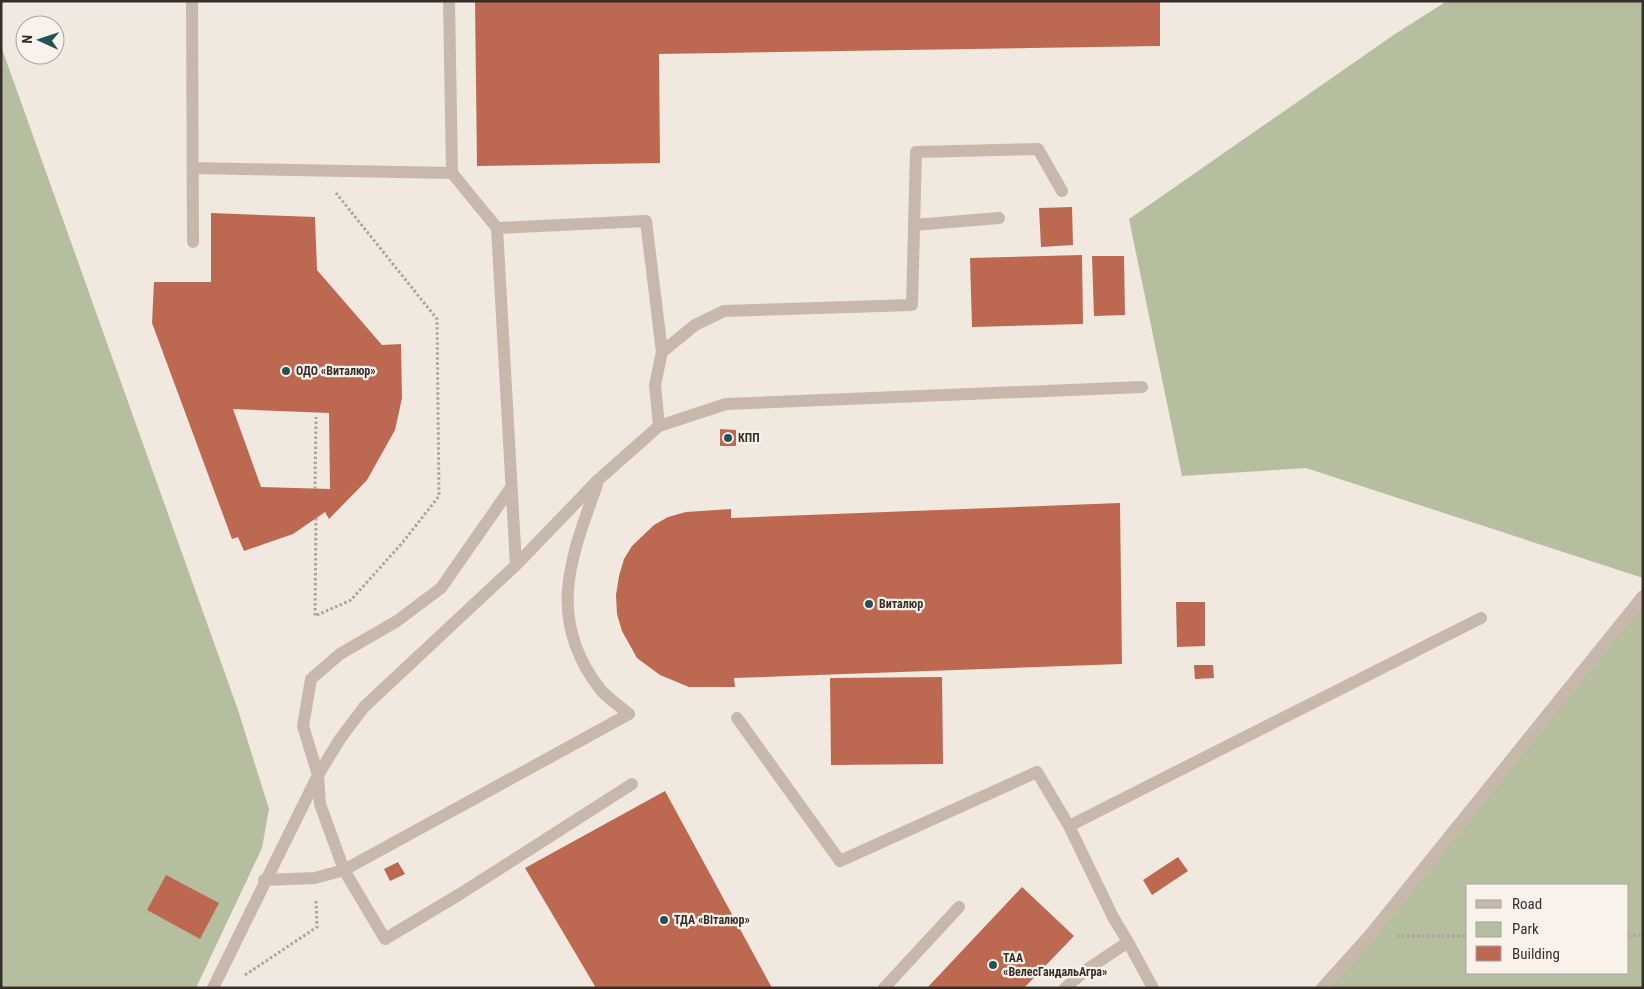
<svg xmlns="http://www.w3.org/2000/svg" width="1644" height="989" font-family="'Roboto Condensed',sans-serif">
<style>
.green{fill:#b5bfa0;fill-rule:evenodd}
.building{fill:#bd6951;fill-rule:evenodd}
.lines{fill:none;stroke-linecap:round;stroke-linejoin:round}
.path{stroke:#b4a296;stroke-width:3;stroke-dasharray:2.5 2.5;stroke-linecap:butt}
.service{stroke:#c8b8ab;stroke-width:12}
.minor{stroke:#c8b8ab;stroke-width:12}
.poi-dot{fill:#225355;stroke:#f9f2eb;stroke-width:2}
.labels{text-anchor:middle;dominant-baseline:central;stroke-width:4.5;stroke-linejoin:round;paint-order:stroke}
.poi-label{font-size:12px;font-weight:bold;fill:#372e2a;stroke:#f9f2eb;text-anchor:start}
</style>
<rect width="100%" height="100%" fill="#f1e8df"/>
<path class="green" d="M1447 1H1643V578L1306 468 1182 476 1129 219 1395 34Z
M1 46 238 710 269 809 262 848 196 988H1Z
M1643 596V988H1322ZM1468 885H1628V973H1468Z"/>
<path class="building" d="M475 1H1160V46L659 54 660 163 477 166Z
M1072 207 1073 245 1041 247 1039 208Z
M211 213 315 217 317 270 382 345 401 344 402 398 395 430 367 480 329 519 325 512 293 534 244 551 238 537 232 539 152 323 154 282H211ZM233 409 329 413 330 489 261 487Z
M1082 255 1083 324 972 327 970 258Z
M1092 256H1124L1125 315 1094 316Z
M720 429 736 430V446H720Z
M1120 503 1122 664 734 678 735 687H689L660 675 637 658 622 631 617 614 616 595 619 576 624 559 632 546 654 525 668 517 686 512 731 509V518Z
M1176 602H1205V646L1177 647Z
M1194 665H1213L1214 678 1195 679Z
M942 677 943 764 831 765 830 678Z
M665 791 772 988H596L525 868Z
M1178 857 1188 871 1152 895 1143 880Z
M398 862 405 874 390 881 384 869Z
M166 875 219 903 200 939 147 910Z
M1022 887 1074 936 1024 988H927Z"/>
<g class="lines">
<path class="path" d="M315 489 316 417
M316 518 315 616 351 600 403 542 439 496 437 319 336 193
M1397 936H1468
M1628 936 1643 935
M245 975 317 927 316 900"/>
<path class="service" d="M192 1 193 242
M449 1 452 173 497 228 646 221 662 352
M193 168 452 173
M914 225 999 218
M497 228 516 565
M659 426 655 385 662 352 695 325 724 311 912 305 916 152 1038 149 1062 191
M510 489 441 588 397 621 340 654 311 679 303 726 318 775 320 804 344 870 629 714C620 706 607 698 600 689 546 619 570 559 597 485
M737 718 840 861 1037 772 1069 826 1113 917 1128 942
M1069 826 1481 618
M264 880 315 878 344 870 385 939 460 894 632 784
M213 988 318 775 340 739 364 707 516 565 598 480 659 426 726 404 1142 387
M884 988 959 907
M1065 988 1086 970 1128 942 1153 988"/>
<path class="minor" d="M1322 988 1369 936 1643 596"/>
</g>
<g class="poi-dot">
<circle cx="286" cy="371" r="5"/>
<circle cx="728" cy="438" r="5"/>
<circle cx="869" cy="604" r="5"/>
<circle cx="664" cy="920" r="5"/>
<circle cx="993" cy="965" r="5"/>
</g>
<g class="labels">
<g class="poi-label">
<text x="296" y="371">ОДО «Виталюр»</text>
<text x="738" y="438">КПП</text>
<text x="879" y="604">Виталюр</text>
<text x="674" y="920">ТДА «Віталюр»</text>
<text x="1003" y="958">ТАА<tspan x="1003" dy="14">«ВелесГандальАгра»</tspan></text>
</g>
</g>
<rect width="1644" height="989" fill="none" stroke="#372e2a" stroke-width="5"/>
<rect x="1466" y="884" width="162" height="90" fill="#f9f2eb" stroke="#aba49e"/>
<rect x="1476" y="900" width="25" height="8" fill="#c8b8ab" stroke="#aba49e"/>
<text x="1512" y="909" font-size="15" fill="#372e2a">Road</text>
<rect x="1476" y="922" width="25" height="15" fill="#b5bfa0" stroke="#aba49e"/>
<text x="1512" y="934" font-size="15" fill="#372e2a">Park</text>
<rect x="1476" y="946" width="25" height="15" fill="#bd6951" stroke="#aba49e"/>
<text x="1512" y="959" font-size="15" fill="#372e2a">Building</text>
<g transform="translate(40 40) rotate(273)"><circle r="24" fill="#f9f2eb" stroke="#aba49e"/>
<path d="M0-4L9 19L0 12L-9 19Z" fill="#225355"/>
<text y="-8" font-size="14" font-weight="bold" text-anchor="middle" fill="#372e2a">N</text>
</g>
</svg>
